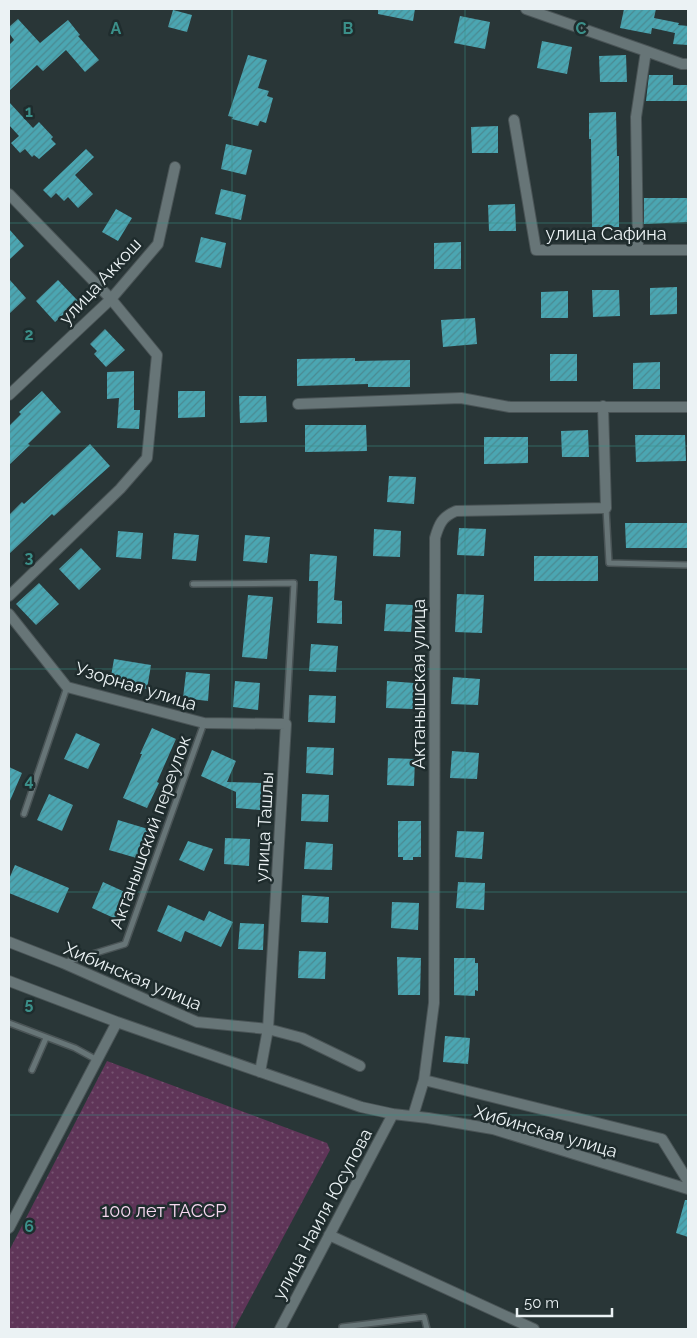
<svg xmlns="http://www.w3.org/2000/svg" width="697" height="1338" font-family="Raleway,sans-serif">
<style>
.grass{fill:url(#grass-dots)}
.building{fill:url(#building-hatch)}
.lines{fill:none;stroke-linecap:round;stroke-linejoin:round}
.service-casing{stroke:#4a5456;stroke-width:8}
.minor-casing{stroke:#4a5456;stroke-width:12}
.service{stroke:#677577;stroke-width:5}
.minor{stroke:#677577;stroke-width:10}
.grid{fill:none;stroke:#3b8f89;stroke-width:1;stroke-opacity:0.55}
.labels{text-anchor:middle;dominant-baseline:central;stroke-width:5;stroke-linejoin:round;paint-order:stroke}
.street-label{font-size:18px;fill:#ebf2f4;stroke:#1f2c2d}
.park-label{font-size:18px;fill:#f7d8f0;stroke:#1f2c2d}
.grid-label{font-size:16px;text-anchor:middle;font-weight:bold;fill:#3b8f89;stroke:#1f2c2d;stroke-width:5;stroke-linejoin:round;paint-order:stroke}
</style>
<defs>
<pattern id="grass-dots" width="8" height="8" patternUnits="userSpaceOnUse" patternTransform="scale(1.25)"><rect width="8" height="8" fill="#5f3558"/><path d="M2 2h.1M6 6h.1" fill="none" stroke="#765371" stroke-width="1.8" stroke-linecap="round"/></pattern>
<pattern id="building-hatch" width="6" height="6" patternUnits="userSpaceOnUse" patternTransform="scale(1.25)"><rect width="6" height="6" fill="#4ba6b2"/><path d="M-1 1l2-2M0 6l6-6M5 7l2-2" fill="none" stroke="#4a8a92"/></pattern>
</defs>
<rect width="100%" height="100%" fill="#293637"/>
<path class="grass" d="M107 1061 327 1143 330 1150 234 1329H9V1251Z"/>
<path class="building" d="M378 9H415L413 21 378 14Z
M624 9H656L654 18 679 23 678 25 688 26V45L673 44 675 33 652 28 651 34 620 28Z
M173 10 192 15 187 32 168 27Z
M460 16 490 22 485 49 454 43Z
M18 19 40 43 68 20 80 35 78 36 99 60 85 72 66 50 43 71 37 65 9 91V45L14 40 9 33V27Z
M542 41 572 47 567 74 537 68Z
M248 55 267 60 258 88 269 91 267 96 273 98 266 123 260 121 258 126 232 119 233 117 228 116Z
M626 55 627 82H600L599 56Z
M649 75H673V85H688V101H646Z
M9 102 33 128 39 122 53 137 51 139 56 144 39 159 34 155 32 157 25 149 20 153 11 143 19 136 9 125Z
M616 112 617 156H619V227H592L591 139H589V113Z
M498 126V153H472L471 127Z
M226 144 252 150 246 175 221 169Z
M86 149 94 157 75 175 93 194 78 208 68 197 64 201 56 193 51 198 43 190Z
M221 189 246 195 241 220 215 214Z
M644 198H688V222L644 224Z
M515 204 516 231H489L488 205Z
M116 209 132 218 118 241 102 232Z
M9 229 24 246 9 260Z
M201 237 226 243 221 268 195 262Z
M461 242V269H434V243Z
M9 279 26 298 9 314Z
M58 280 78 301 55 322 36 301Z
M677 287V314L650 315V288Z
M592 290H619L620 316 593 317Z
M568 291V318H541V292Z
M475 318 477 344 443 347 441 320Z
M105 329 125 350 106 367 94 354 97 351 90 344Z
M550 354H577V381H550Z
M355 358V361L410 360V387H368V384L297 386V359Z
M660 362V389H633V363Z
M134 371V410H140L139 429 117 428 119 398 107 399V372Z
M42 391 61 412 28 444 30 445 9 465V426L21 414 19 412Z
M178 391H205V417L178 418Z
M239 396H266L267 422 240 423Z
M305 425H366L367 451 305 452Z
M588 430 589 457H562L561 431Z
M635 435H685L686 461 636 462Z
M484 437H528V463L484 464Z
M90 444 110 466 54 516 52 514 9 554V515L22 502 24 504Z
M389 476 416 477 414 504 387 502Z
M625 523H688V548H626Z
M459 528 486 529 484 556 457 555Z
M374 529 401 531 400 557 373 556Z
M118 531 143 533 141 559 116 557Z
M174 533 199 535 196 561 172 559Z
M245 535 270 537 267 563 243 561Z
M81 548 101 569 79 590 59 569Z
M310 554 337 556 334 600 342 601V624L317 623 318 581H309Z
M534 556H598V581H534Z
M39 583 59 604 36 625 16 604Z
M457 594 484 595 482 633 455 632Z
M248 595 273 597 267 659 242 657Z
M386 604 413 605 411 632 384 631Z
M311 644 338 646 336 672 309 671Z
M114 659 151 665 147 689 110 682Z
M186 672 210 674 208 701 183 698Z
M453 677 480 679 478 705 451 704Z
M235 681 260 683 258 710 233 707Z
M387 681 414 683 413 709 386 708Z
M309 695 336 696 335 723 308 722Z
M152 728 176 739 157 782 159 783 147 808 123 798 142 754H140Z
M76 733 100 744 88 769 64 759Z
M307 747 334 748 333 775 306 773Z
M212 750 236 761 227 782 262 783 260 810 236 808V792L201 776Z
M452 751 479 753 477 779 450 778Z
M388 758 415 759 414 786 387 785Z
M9 767 22 773 9 803Z
M49 794 73 805 62 831 37 820Z
M302 794 329 795 328 822 301 821Z
M118 820 148 829 140 859 109 850Z
M398 821H421V857H413V860H403V857H398Z
M457 831 484 832 482 859 455 857Z
M225 838 250 839 249 866 224 864Z
M188 841 213 849 204 871 179 860Z
M306 842 333 844 332 870 304 869Z
M15 865 69 888 58 913 9 893V879Z
M103 882 127 893 116 919 92 908Z
M458 882 485 883 484 910 456 908Z
M302 895 329 897 328 923 301 922Z
M392 902 419 903 418 930 391 928Z
M168 905 204 921 209 911 233 922 221 947 185 931 181 942 157 931Z
M240 923 264 924 263 950 238 949Z
M299 951 326 952 325 979 298 978Z
M397 957 421 958 420 995H398Z
M454 958H475V963H478V991L475 990V996L454 995Z
M445 1036 470 1038 468 1064 443 1062Z
M685 1200H688V1237L676 1233Z"/>
<g class="lines">
<defs>
<path id="service" d="M606 508 609 563 688 565
M193 584 294 583 286 724
M24 814 67 687
M66 962 125 944 204 723
M9 1023 75 1048 97 1060
M32 1070 46 1038
M342 1329V1327L424 1317 427 1329"/>
<path id="minor" d="M526 9 646 51 636 117 638 250
M646 51 682 64H688
M514 120 536 250H688
M9 194 111 299 157 355 147 458 120 489 9 596
M9 395 111 299 158 244 175 167
M298 404 461 398 510 407H688
M9 614 67 687 204 723 286 724 268 1029 260 1072
M9 942 63 963 197 1022 268 1029 302 1038 360 1066
M9 981 117 1022 361 1107 393 1114 428 1118 493 1129 688 1189
M424 1080 662 1139 688 1181
M413 1116 424 1080 434 1003 435 538C439 524 442 517 456 511L606 508 603 406
M9 1228 117 1022
M329 1235 534 1329
M280 1329 393 1114"/>
</defs>
<use href="#service" class="service-casing"/>
<use href="#minor" class="minor-casing"/>
<use href="#service" class="service"/>
<use href="#minor" class="minor"/>
</g>
<path class="grid" d="M232 9V1329M465 9V1329M9 223H688M9 446H688M9 669H688M9 892H688M9 1115H688"/>
<g class="labels">
<g class="street-label">
<text x="606" y="233">улица Сафина</text>
<text transform="translate(100 281) rotate(-47)">улица Аккош</text>
<text transform="translate(418 684) rotate(-90)">Актанышская улица</text>
<text transform="translate(136 686) rotate(17)">Узорная улица</text>
<text transform="translate(264 827) rotate(-87)">улица Ташлы</text>
<text transform="translate(150 832) rotate(-70)">Актанышский переулок</text>
<text transform="translate(133 976) rotate(23)">Хибинская улица</text>
<text transform="translate(546 1131) rotate(16)">Хибинская улица</text>
<text transform="translate(322 1214) rotate(-62)">улица Наиля Юсупова</text>
</g>
<g class="park-label">
<text x="164" y="1210">100 лет ТАССР</text>
</g>
</g>
<g class="grid-label">
<text x="116" y="34">A</text>
<text x="348" y="34">B</text>
<text x="581" y="34">C</text>
<text x="29" y="117">1</text>
<text x="29" y="340">2</text>
<text x="29" y="563">3</text>
<text x="29" y="786">4</text>
<text x="29" y="1009">5</text>
<text x="29" y="1232">6</text>
</g>
<rect width="697" height="1338" fill="none" stroke="#ebf2f4" stroke-width="20"/>
<path d="M517 1308v8h95v-8" fill="none" stroke="#ebf2f4" stroke-width="2.5"/>
<text x="524" y="1308" font-size="15" fill="#ebf2f4" stroke="#1f2c2d" stroke-width="4" paint-order="stroke">50 m</text>
</svg>
